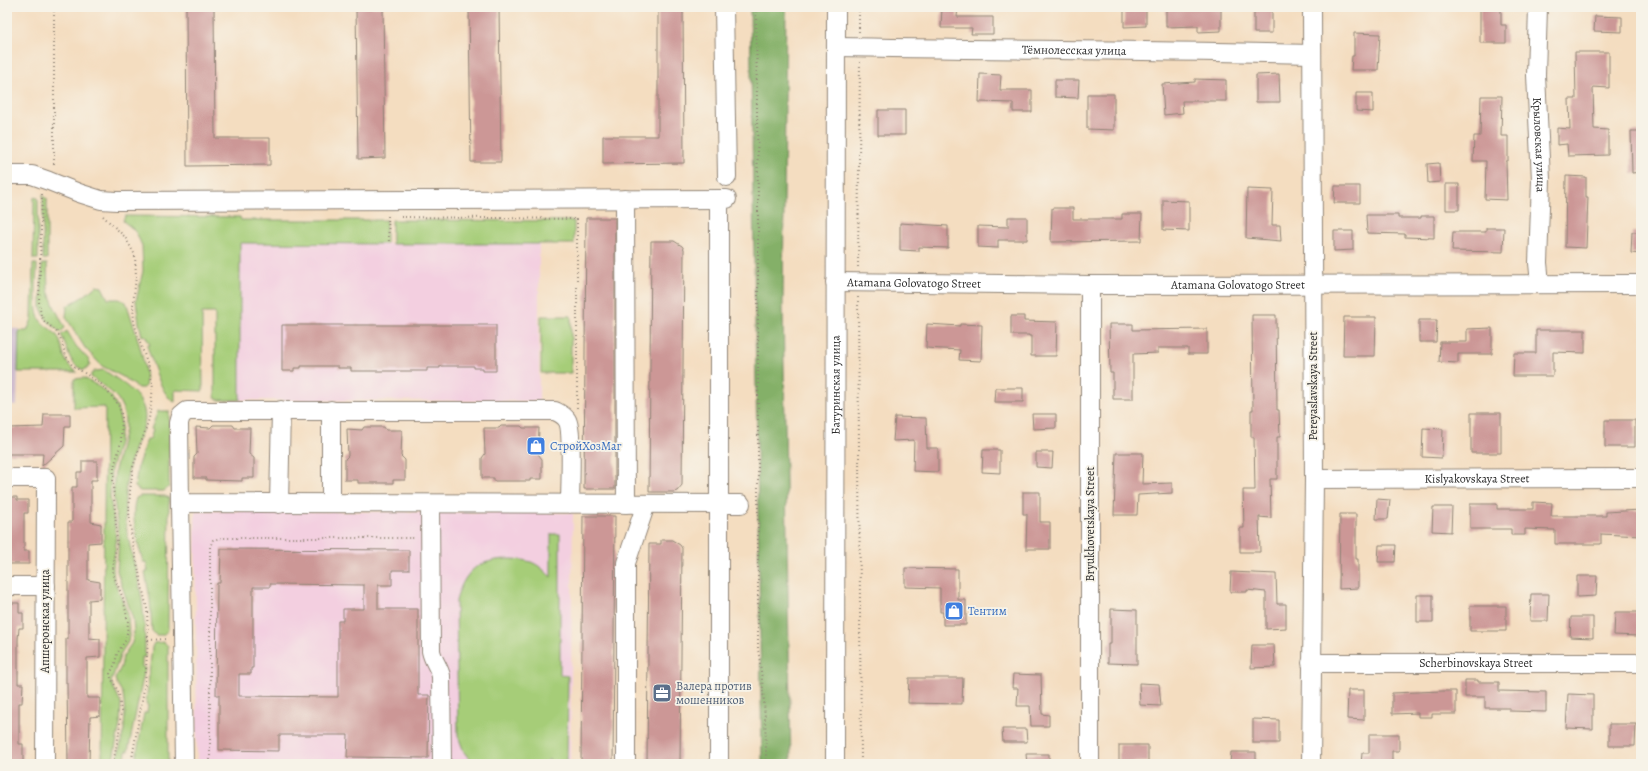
<svg xmlns="http://www.w3.org/2000/svg" width="1648" height="771" font-family="Alegreya,serif">
<style>
.built{fill:#f3cfe0}
.industrial{fill:#cfbdcf}
.green{fill:#a6cd78;stroke:#687c52}
.forest{fill:#84b068;stroke:#586e4a}
.building{fill:#cc9796;fill-rule:evenodd}
.lines{fill:none;stroke-linecap:round;stroke-linejoin:round}
.minor-casing{stroke:#908476;stroke-width:20}
.path{stroke:#908476;stroke-width:2;stroke-dasharray:1 3;stroke-linecap:butt}
.minor{stroke:#fff;stroke-width:18}
.labels{text-anchor:middle;dominant-baseline:central;stroke-width:3.5;stroke-linejoin:round;paint-order:stroke}
.street-label{font-size:12px;fill:#2b2b2b;stroke:#f7f3e8}
.shop-label{font-size:12px;fill:#366cbe;stroke:#f7f3e8;text-anchor:start}
.service-label{font-size:12px;fill:#4e5e75;stroke:#f7f3e8;text-anchor:start}
</style>
<rect width="100%" height="100%" fill="#f7f3e8"/>
<filter id="ink" filterUnits="userSpaceOnUse"><feTurbulence type="fractalNoise" baseFrequency=".025" numOctaves="2"/><feDisplacementMap in="SourceGraphic" scale="8" xChannelSelector="R" yChannelSelector="G"/><feConvolveMatrix kernelMatrix="1 2 1 2 8 2 1 2 1" color-interpolation-filters="sRGB"/></filter>
<filter id="wash" filterUnits="userSpaceOnUse"><feTurbulence type="fractalNoise" baseFrequency=".012" numOctaves="4" result="noise"/><feDisplacementMap in="SourceGraphic" scale="16" xChannelSelector="R" yChannelSelector="G"/><feGaussianBlur stdDeviation="0.9" result="paint"/><feColorMatrix in="noise" values="0 0 0 0 0 0 0 0 0 0 0 0 0 0 0 0 0 1.4 0 .05"/><feComposite in="paint" operator="in"/></filter>
<g filter="url(#wash)">
<rect width="100%" height="100%" fill="#f4ddc0"/>
<path class="built" d="M240 243 539 244V401L240 400Z
M195 511 573 513 570 764H197Z"/>
<path class="industrial" d="M7 328 19 329 17 405H7Z"/>
<path class="green" d="M43 195 47 199V259H43Z
M34 197 38 198V259H33Z
M125 216 240 217 241 220H386V244L240 243V400H219L215 398V313H202L203 391 175 390V402C161 397 152 359 147 346L150 345 145 335 142 336 139 323 136 301 143 271 142 246 137 234 132 228 123 221Z
M392 220 574 221V244H392Z
M33 264H37C37 278 33 308 40 320 45 327 54 330 58 337 66 353 60 360 77 372H18L19 331H27L32 319Z
M42 264H47L48 290 54 306 65 328 60 332 46 319 41 308Z
M96 286 102 287 108 299H119L126 302C131 317 152 378 144 388H138L123 377 102 366 85 348 66 317 67 306 84 296Z
M541 316H571V373H541Z
M67 331 76 346 89 360 90 365 84 370C67 364 69 348 61 335Z
M104 370C119 381 139 391 144 410 148 425 138 437 134 450 129 465 126 479 125 495 123 526 131 549 138 579 144 604 145 631 145 657H142V667L145 668 128 751H126L125 761H128L127 764H116L124 730 125 713 123 694 116 682 115 679 121 667 123 656 132 643 134 632 133 619 117 571 119 536 113 492 115 470 125 429V419L123 409 118 399 110 391 91 377V374L95 371Z
M84 378 98 386 111 396 117 407 121 423 119 443 111 469 110 497 115 527 116 543 113 568 114 580 128 614 129 635 128 642 121 653 111 682 121 703 120 724 112 764H102L105 407 74 408V379Z
M158 411H169V487L164 491H140L135 487 138 465 147 439H150L153 430 151 429Z
M140 496H165L169 498 168 630 163 635H156L152 631 150 599 145 572 148 571 146 562H143C138 544 130 516 136 498Z
M551 534H560V675L568 676 567 764H550L549 759 544 764H473L464 752 458 736 456 601C459 589 465 575 476 567 490 558 516 557 531 562 539 565 545 571 551 577Z
M164 642 168 646V764H135L144 713H147L148 705 146 704 152 647 154 643Z"/>
<path class="forest" d="M750 7H786L783 306 791 764H762Z"/>
<g id="blocks">
<path class="building" d="M186 7H214L215 138H270V165L187 166Z
M356 7H383L385 158 358 159Z
M469 7H499L501 162H471Z
M658 7H683L684 163 603 164V136H658Z
M942 7H958L957 17H993V34H971L972 28H941Z
M1166 7H1221V31L1198 32V26L1166 27Z
M1480 7H1501V25H1506V43H1480Z
M1146 8V26L1124 27V10Z
M1254 10H1272V33H1254Z
M1595 16 1622 17V32L1594 31Z
M1354 33 1380 34 1378 70H1351L1352 56H1354Z
M1575 52H1609V88L1593 87 1594 129 1608 130V155L1568 156 1567 144 1557 145V128L1570 129 1569 99H1576Z
M980 74 1001 75 1000 90H1032V112H1013V103L979 102Z
M1279 74 1280 102H1256V75Z
M1195 79 1226 80V101H1182L1183 113 1164 115 1162 84 1195 82Z
M1055 80H1079L1078 98 1055 97Z
M1356 93H1373V112L1356 111Z
M1087 94H1114V130L1087 129Z
M1481 96H1502L1501 136H1508V161H1506L1507 200 1485 199 1486 161H1473L1474 136H1480Z
M878 110H905V135H878Z
M1631 131H1641V172L1632 173Z
M1439 163 1440 182 1428 183 1427 164Z
M1566 176 1586 177V197H1588L1586 248 1565 247Z
M1446 184H1459V210H1446Z
M1335 186H1360V203H1334Z
M1247 189 1273 190 1272 225H1280L1281 241 1246 238Z
M1163 200 1189 201V231L1163 230Z
M1052 208H1073V219H1122V214H1142L1141 241 1051 242Z
M1366 215H1398V218H1421V216H1434V238L1405 237V234L1367 233Z
M1008 217H1027V240H998V248L978 247V226L1008 227Z
M586 218H615V489H584Z
M900 223 948 226V248L919 247V251L900 250Z
M1486 228H1504L1503 252 1452 251 1453 232H1486Z
M1334 231H1353V250L1334 251Z
M1632 232H1641V254L1631 253Z
M651 241H674L682 246 684 249 682 485 677 491 673 492H649Z
M1252 315H1276L1277 410H1279L1280 437H1277V479H1270L1271 518 1259 517 1260 552H1240V528H1244L1243 490H1255L1254 437H1251V410H1253Z
M1011 316H1024V321L1057 322 1056 356H1031V336H1029V335H1011Z
M1344 317H1376L1375 356H1343Z
M1419 320H1437L1436 342H1419Z
M927 324 960 326V324L982 325 981 361 959 360 960 350 926 348Z
M1109 324H1133V330L1207 329V354H1188V348H1158V353L1133 354V399H1113V373H1110Z
M282 325H496V371H483V368H474V366H440V368H427V371H351V368H338V366H301V368H294V371H282Z
M1492 328V354H1458V363L1439 362 1440 342H1467V329Z
M1536 330H1585V353L1553 352V376H1513L1514 353H1536Z
M995 388H1023V402H994Z
M1471 413H1501V453H1471Z
M44 414H70V426H65L64 446 42 466 43 454H8V428L43 427Z
M1032 414H1056V428L1033 429Z
M895 417 926 418 927 448H938V472L913 471 914 440 893 441Z
M1605 420H1635V447H1605Z
M213 425H233L235 428H250L249 454 254 458V478H242V481L206 480V478H194V457L197 454 196 427 210 428Z
M501 426H521L523 428H539L538 454 542 459V479H530V481H494V478H482V458L485 454 484 428H499Z
M364 427H384L386 430H402L401 456 405 460V480H393V483H358V480H345V459L348 456 347 429 362 430Z
M1423 428 1443 429 1442 458 1422 457Z
M983 450H1000V473L982 472Z
M1036 452H1053L1052 468 1036 467Z
M1116 453H1143L1142 484 1172 483V493L1138 495 1137 515H1114Z
M82 461H97V480H91V522L101 524V542L88 543V580L100 582V599L89 600V638L100 639V657L87 658V698H100V716L90 717 89 764H68L67 683H66V639H68V522H72V487H77V472H82Z
M1023 492H1040V522H1050V549H1026L1027 514H1023Z
M7 497H17V500H28V513H24V551H29V564H7Z
M1377 499 1390 500 1388 519H1376Z
M1533 502 1552 503 1551 516H1606V512L1641 510V536L1601 534V544H1555V530L1525 529V535H1511V529H1470V504H1497V509H1533Z
M1433 507H1452L1451 532 1432 531Z
M1340 514H1356V559H1358V588L1339 589Z
M583 516H615L613 764H581Z
M661 540H672L680 545 682 548 680 764H647L649 544H661Z
M1379 545H1396L1395 562H1378Z
M221 549 409 550V570H392V585H378V609H418V695H429L428 758 347 757 348 735H279V751L219 750V695H216L217 583H220ZM270 584 364 585V609H343V621H338V697L239 696V674H251V668H253V587H270Z
M905 568 958 569V600H966V625H943V612H940V588L905 587Z
M1231 572 1276 574 1277 604H1286V628L1266 629V592L1247 590V592H1230Z
M1577 576H1597L1596 596 1577 597Z
M1531 594H1549L1548 621H1530Z
M1417 595H1433V622H1417Z
M7 603H19V613H23V628H19L18 639V684H23L22 703H19V744H23V764H7Z
M1470 606H1506V631H1470Z
M1111 609 1137 610V664L1108 663V644H1111Z
M1615 612H1639L1638 636 1614 635Z
M1571 617H1593V638L1570 637Z
M1252 645H1274L1275 667 1251 668Z
M1013 674 1041 675 1042 714 1049 715V726H1031L1030 706H1017L1018 688H1012Z
M909 678H963L962 704 908 703Z
M1465 680H1478V682H1499V691L1546 692V712L1510 711V708H1485V697H1465Z
M1139 683 1159 684 1161 706 1140 705Z
M1348 690H1364V720L1347 719Z
M1442 691H1456V714H1432V717H1418V713L1392 714V693Z
M1568 694 1593 695V729L1566 728Z
M1253 719 1279 720V743H1253Z
M1609 724H1636L1635 746H1609Z
M1002 729H1026L1027 742H1003Z
M1369 734H1399V751H1392V764H1361L1362 753H1369Z
M1119 745H1148V762L1119 763Z
M1231 752H1256V764H1230Z
M1026 754H1049V764H1027Z"/>
</g>
</g>
<g filter="url(#ink)">
<use href="#blocks" fill-opacity="0" stroke="#908476" stroke-width="1"/>
<g class="lines">
<defs>
<g id="minor">
<path d="M724 7 727 177"/>
<path id="s1" d="M1538 7 1536 75 1541 180 1538 263 1540 283"/>
<path id="s2" d="M836 47C995 50 1154 50 1312 54"/>
<path d="M7 175H32L49 181 79 193 101 200 117 201 727 199"/>
<path d="M625 199 626 504"/>
<path d="M719 199V764"/>
<path id="s3" d="M835 282 1090 285 1641 284"/>
<path d="M7 478H46L45 764"/>
<path id="s4" d="M1314 479 1641 478"/>
<path d="M180 503 184 764"/>
<path d="M331 503V410"/>
<path d="M279 504 281 410"/>
<path d="M430 504 431 651C433 661 439 667 441 676L442 764"/>
<path d="M570 504C570 490 573 429 567 420 564 415 559 413 555 411H187L181 416 179 423 180 503 741 504"/>
<path d="M7 586H46"/>
<path id="s5" d="M1311 663H1641"/>
<path d="M626 764V563L646 504"/>
<path id="s6" d="M835 764 836 7"/>
<path d="M1090 764V285"/>
<path d="M1311 764 1314 479 1312 7"/>
</g>
</defs>
<use href="#minor" class="minor-casing"/>
<path class="path" d="M54 7V167
M756 7 758 207V649C764 688 766 724 766 764
M859 7V33
M42 194 39 302 41 315 44 321 56 331 60 337 66 356 72 365 101 384 118 404 122 416 121 442 114 467 113 482 117 541 113 565V574L123 598 128 622 127 633 125 641 117 654 115 664 110 674 111 678 119 693 121 711 119 733 113 764
M103 216 125 237 135 255 136 276 133 305 134 322 139 340 150 370 153 387 149 419 133 467 130 491 129 512 132 540 147 609 148 640 145 683 131 764
M388 216 389 244
M401 217 577 219V409
M858 267 860 61
M858 297 861 764
M148 640 167 639
M210 764V547L213 540 222 538H415"/>
<use href="#minor" class="minor"/>
</g>
</g>
<defs>
<symbol id="shop-square" viewBox="-11 -11 22 22"><rect x="-9" y="-9" width="18" height="18" rx="4" fill="#3f7fe0" stroke="#f7f3e8"/><path d="M-5-2.5h2.3a2.7 3.5 0 0 1 5.4 0H5L5.5 6h-11ZM-1.5-2.5h3a1.5 2.3 0 0 0-3 0Z" fill="#fff"/></symbol>
<symbol id="office-square" viewBox="-11 -11 22 22"><rect x="-9" y="-9" width="18" height="18" rx="4" fill="#5c6f8a" stroke="#f7f3e8"/><path d="M-6-3h4V-5.5h4V-3h4V5H-6ZM-1-4.5V-3h2v-1.5ZM-6 0V1H6V0Z" fill="#fff"/></symbol>
</defs>
<g fill-rule="evenodd">
<use href="#shop-square" x="525" y="435" width="22" height="22"/>
<use href="#shop-square" x="943" y="600" width="22" height="22"/>
<use href="#office-square" x="651" y="682" width="22" height="22"/>
</g>
<g class="labels">
<g class="street-label">
<text stroke="none"><textPath href="#s2" startOffset="238">Тёмнолесская улица</textPath></text>
<text stroke="none"><textPath href="#s1" startOffset="138">Крыловская улица</textPath></text>
<text stroke="none"><textPath href="#s3" startOffset="79">Atamana Golovatogo Street</textPath></text>
<text stroke="none"><textPath href="#s3" startOffset="403">Atamana Golovatogo Street</textPath></text>
<text stroke="none"><textPath href="#s6" startOffset="379">Батуринская улица</textPath></text>
<text transform="translate(1313 386) rotate(-90)">Pereyaslavskaya Street</text>
<text stroke="none"><textPath href="#s4" startOffset="163">Kislyakovskaya Street</textPath></text>
<text transform="translate(1090 524) rotate(-90)">Bryukhovetskaya Street</text>
<text transform="translate(45 621) rotate(-90)">Апшеронская улица</text>
<text stroke="none"><textPath href="#s5" startOffset="165">Scherbinovskaya Street</textPath></text>
</g>
<g class="shop-label">
<text x="550" y="446">СтройХозМаг</text>
<text x="968" y="611">Тентим</text>
</g>
<g class="service-label">
<text x="676" y="686">Валера против<tspan x="676" dy="14">мошенников</tspan></text>
</g>
</g>
<rect width="1648" height="771" fill="none" stroke="#f7f3e8" stroke-width="24"/>
</svg>
